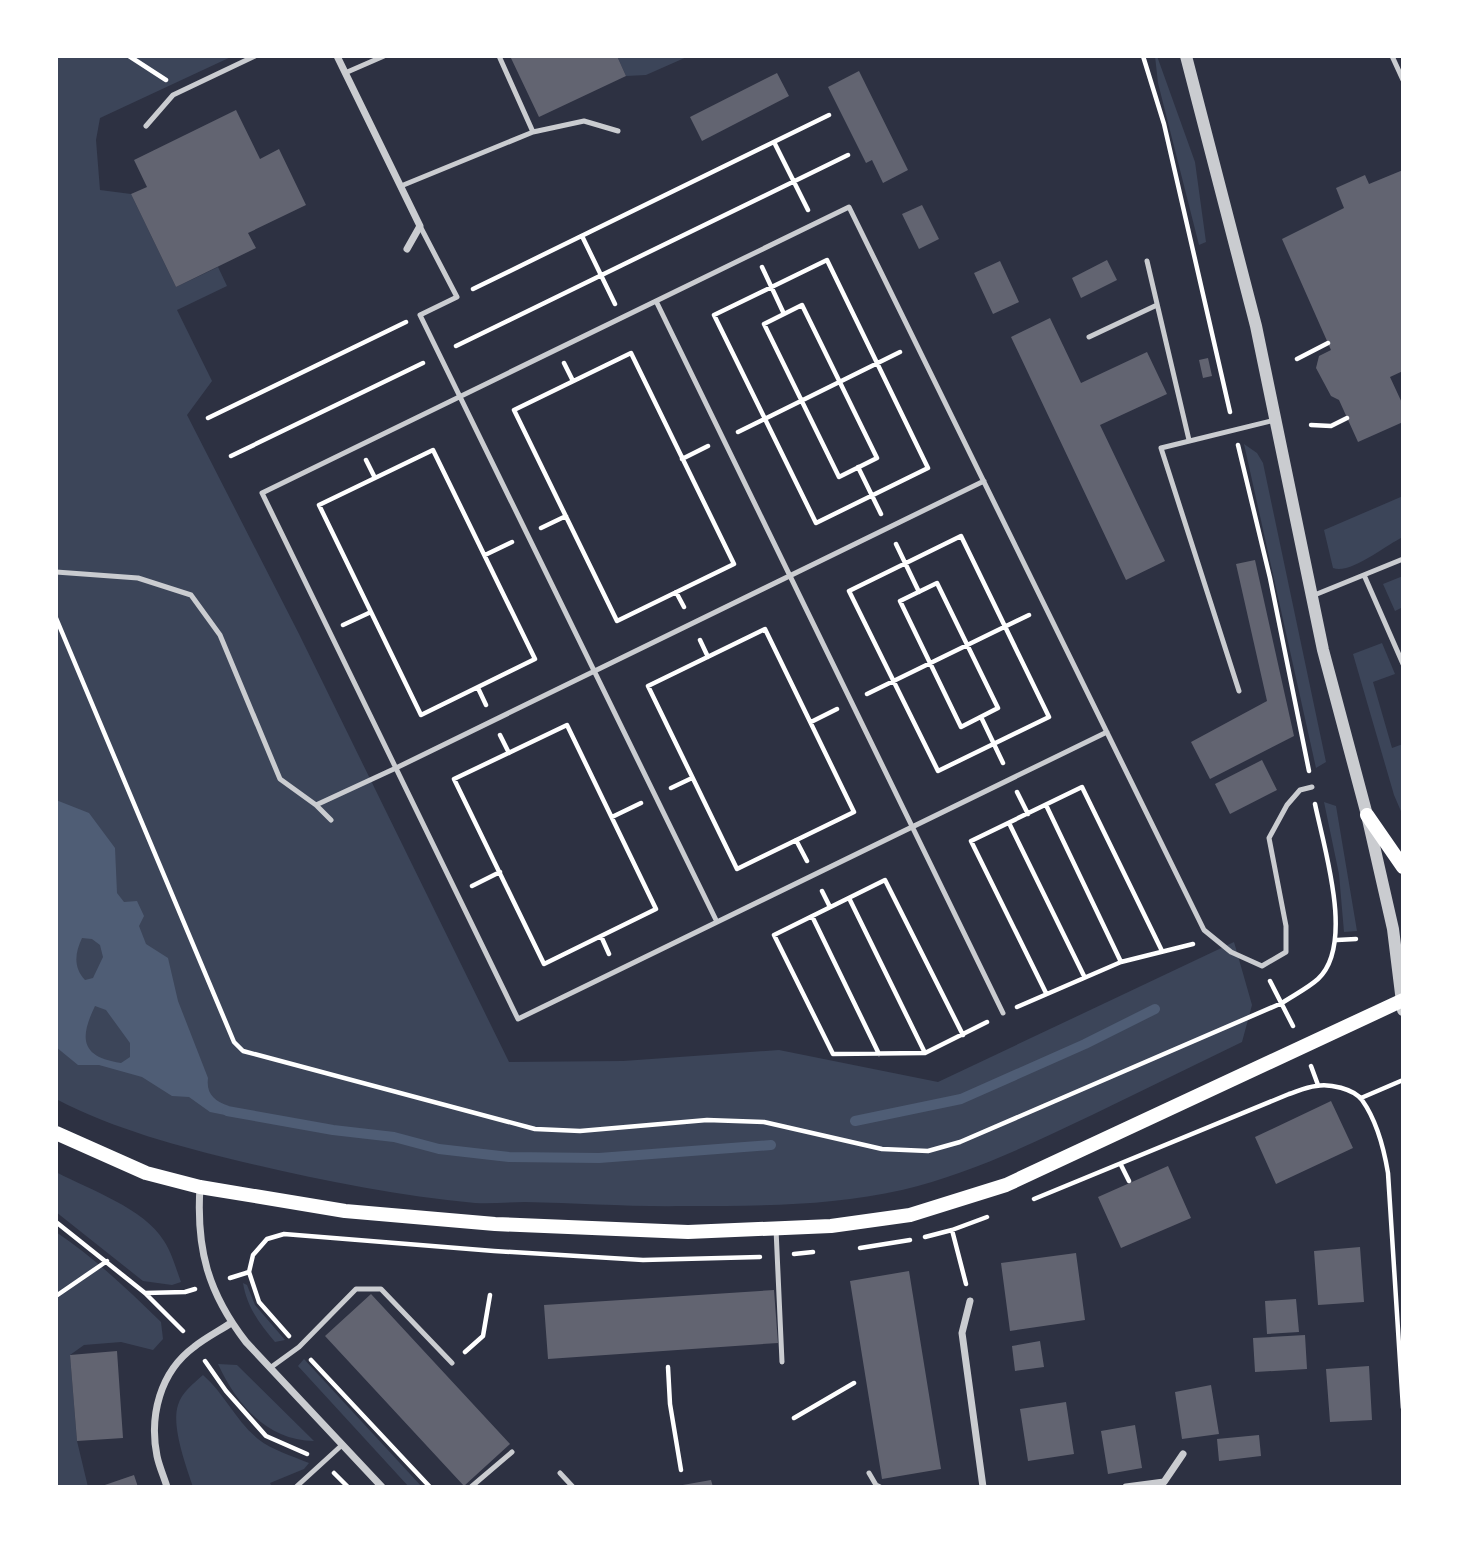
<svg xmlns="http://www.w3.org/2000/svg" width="1459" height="1543" font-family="Lato,sans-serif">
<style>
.green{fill:#3c4559}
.water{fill:#4f5d75;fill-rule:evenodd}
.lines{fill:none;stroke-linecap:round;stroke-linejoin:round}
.stream{stroke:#4f5d75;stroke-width:10}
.building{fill:#626471}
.path{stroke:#fff;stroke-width:4.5}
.service{stroke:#caccd0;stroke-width:5}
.minor{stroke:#caccd0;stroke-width:7}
.tertiary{stroke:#caccd0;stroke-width:12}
.secondary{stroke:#fff;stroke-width:14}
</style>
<rect width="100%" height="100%" fill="#2d3142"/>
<path class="green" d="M56 56H233L100 118 96 140 100 190 131 194 176 287 218 267 227 286 177 310 212 381 187 415 299 634 509 1062 623 1061 779 1050 938 1082 1234 942 1252 1005 1242 1042C1192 1066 1142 1091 1092 1115 1029 1145 969 1174 902 1190 832 1206 757 1206 686 1206 632 1207 579 1203 525 1202 508 1202 492 1204 475 1203 397 1196 319 1180 243 1162 178 1146 116 1130 56 1099Z
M617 56H689L646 75 626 76Z
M1155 56H1157L1195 162 1206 242 1199 245 1158 83Z
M1244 444 1257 453 1263 463 1326 762 1316 768Z
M1403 496V537C1386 545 1350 575 1333 568L1324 530Z
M1403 576V607L1395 611 1383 584Z
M1382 643 1395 674 1373 682 1392 748 1403 744V816L1394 795 1353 654Z
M1324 802 1336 806 1357 931 1344 932 1339 874Z
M56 1172C90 1190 144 1208 164 1241 172 1253 176 1269 181 1282L172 1285 143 1281 56 1212Z
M56 1232C95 1258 128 1290 161 1322L163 1339 153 1350 121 1342 84 1345 70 1355 77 1441 88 1487H56Z
M243 1283 247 1285 255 1305 285 1340 275 1342C259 1323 247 1307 243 1283Z
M304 1359 422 1487H409L298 1366Z
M218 1364 237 1365 314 1441C267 1440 237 1405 218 1364Z
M203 1375C224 1393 236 1421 258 1439 272 1450 292 1456 309 1463L304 1469 270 1483 272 1487H193C186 1466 171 1426 178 1405 182 1392 193 1384 203 1375Z"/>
<path class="water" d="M56 800 89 813 115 848 117 893 124 902 137 901 144 916 139 926 146 944 168 958 178 1001 208 1078C206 1094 214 1101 229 1106L225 1115 210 1112 189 1097 172 1096 142 1077 99 1065H78L56 1047ZM82 938 92 939 100 945 103 957 93 978 85 980C73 967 75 953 82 938ZM95 1006 106 1010 130 1043V1057L121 1063C81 1057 79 1039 95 1006Z"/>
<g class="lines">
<path class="stream" d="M227 1111 333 1130 394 1137 439 1149 509 1157 599 1158 771 1145
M855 1121 961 1099 1085 1044 1155 1009"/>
</g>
<path class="building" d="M510 56H617L626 76 539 117Z
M859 71 908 170 883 183 872 160 866 163 828 87Z
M777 73 789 96 702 141 690 117Z
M236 110 260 159 279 149 306 205 248 233 256 248 176 287 131 194 147 187 134 160Z
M1403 170V371L1390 377 1403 405V422L1358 442 1339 400 1331 396 1316 368 1319 356 1331 350 1282 239 1344 208 1336 188 1365 175 1369 184Z
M922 205 939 239 919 249 902 214Z
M1107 260 1117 280 1081 298 1072 278Z
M1000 261 1019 302 993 314 974 273Z
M1050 318 1081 383 1147 352 1167 394 1100 425 1165 561 1126 580 1011 337Z
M1208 358 1212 376 1203 378 1199 360Z
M1255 560 1294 736 1210 779 1191 742 1267 701 1236 564Z
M1262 760 1277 790 1230 814 1215 784Z
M1331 1101 1353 1148 1276 1184 1255 1137Z
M1168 1166 1191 1218 1121 1248 1098 1197Z
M1360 1247 1364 1302 1318 1305 1314 1251Z
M1076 1253 1085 1320 1010 1331 1001 1263Z
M909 1271 941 1469 882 1479 850 1281Z
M774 1290 778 1343 548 1359 544 1305Z
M371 1294 510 1444 464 1486 325 1336Z
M1296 1299 1299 1332 1267 1334 1265 1301Z
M1305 1335 1307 1369 1255 1372 1253 1338Z
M1040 1341 1044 1367 1015 1371 1012 1346Z
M117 1351 123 1438 77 1441 70 1355Z
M1369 1366 1372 1420 1330 1422 1326 1369Z
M1211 1385 1219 1434 1182 1439 1175 1392Z
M1066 1402 1074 1454 1028 1461 1020 1409Z
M1135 1425 1142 1468 1108 1474 1101 1431Z
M1259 1435 1261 1456 1219 1461 1217 1439Z
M134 1475 138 1487H99Z
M711 1480 713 1487H678L677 1486Z"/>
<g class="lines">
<path class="path" d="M129 56 166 80
M1143 56 1164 124 1230 412
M774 142 808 210
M582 236 615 304
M827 260 928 468 816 523 714 315Z
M762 267 784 314
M473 289 829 115
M802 305 877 458 839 477 764 324Z
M456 346 848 155
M631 353 734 564 617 621 514 410Z
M1297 359 1328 343
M564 363 573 381
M208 418 406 322
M1311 425 1331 426 1347 418
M738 432 900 352
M1238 445 1270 578 1309 771
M433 450 535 659 421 715 319 505Z
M231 456 423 363
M682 459 708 446
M366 460 375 478
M858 467 881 514
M541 528 566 516
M961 536 1049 717 938 771 849 591Z
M896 544 919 592
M485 555 512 542
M937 583 998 708 961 727 900 601Z
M676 592 684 607
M56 618 234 1042 243 1051 535 1129 580 1131 707 1120 764 1122 882 1149 928 1151 960 1142 1282 1003C1294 995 1308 988 1318 979 1355 945 1324 848 1315 804
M343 625 371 612
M765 629 854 812 737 869 648 686Z
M700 640 708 657
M478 688 486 705
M867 694 1029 615
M981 717 1003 763
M811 722 837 709
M567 725 656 909 544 964 454 779Z
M500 735 509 753
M671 788 692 778
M1017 792 1028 814
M1046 805 1121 962
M612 817 641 803
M1009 823 1084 976
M796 840 807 861
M472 886 500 872
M822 891 830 907
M849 898 925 1053
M812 916 879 1054
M601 936 609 954
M1337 940 1356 939
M1270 981 1293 1026
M1046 993 971 841 1082 787 1162 951
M1017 1007 1121 962 1193 944
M963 1035 885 880 774 935 833 1054 925 1053 987 1022
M1311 1066 1318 1085
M1361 1098 1403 1080
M1121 1165 1129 1181
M1034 1199 1289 1094C1298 1091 1307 1087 1316 1086 1329 1083 1354 1089 1362 1100 1377 1121 1384 1149 1388 1173L1403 1408
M56 1222 145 1293 183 1331
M952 1230 966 1284
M925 1237 952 1230 987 1217
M860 1248 910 1240
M794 1254 813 1252
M230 1278 249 1272
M145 1293 185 1292 195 1289
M56 1296 107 1261
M289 1336 259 1302 249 1272 253 1255 267 1239 284 1234 494 1251 643 1260 760 1257
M465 1352 483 1336 490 1295
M311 1360 430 1487
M205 1361 226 1391 266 1436 307 1454
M668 1367 670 1404 681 1470
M794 1418 854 1383
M334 1473 348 1487"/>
<path class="service" d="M499 56 533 132
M1392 56 1403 80
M345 73 384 56
M146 126 173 95 255 56
M401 186 533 132 584 121 618 131
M420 226 457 297 420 315 717 922
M1147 261 1189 440
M656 301 1003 1013
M1089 337 1157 305
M56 572 138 578 191 595 220 635 280 779 316 805 331 820
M1364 575 1403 664
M1312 596 1403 559
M1239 691 1161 448 1275 420
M1107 732 518 1019 262 493 849 207 1204 930 1231 952 1262 966 1286 952V926L1269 838 1287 805 1300 790 1312 787
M316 805 396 768 984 481
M776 1229 782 1362
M270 1368 299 1347 356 1289H381L452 1363
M560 1473 573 1487
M869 1473 876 1485 880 1487
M296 1487 342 1445
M471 1487 512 1452"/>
<path class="minor" d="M337 56 420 226 407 249
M200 1187C196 1249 208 1293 246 1342L382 1487
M970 1301 962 1333 983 1487
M167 1487C164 1477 159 1466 157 1456 149 1416 160 1372 194 1347 205 1338 219 1331 231 1323
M1126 1487 1164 1482 1183 1454"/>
<path class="tertiary" d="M1186 56 1256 326 1323 650 1367 815 1393 929 1403 1010"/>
<path class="secondary" d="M1367 815 1403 867
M56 1133 146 1173 200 1187 345 1211 495 1224 688 1232 831 1226 910 1215 1006 1185 1403 1000"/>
</g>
<rect width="1459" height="1543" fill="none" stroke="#ffffff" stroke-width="116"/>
</svg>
